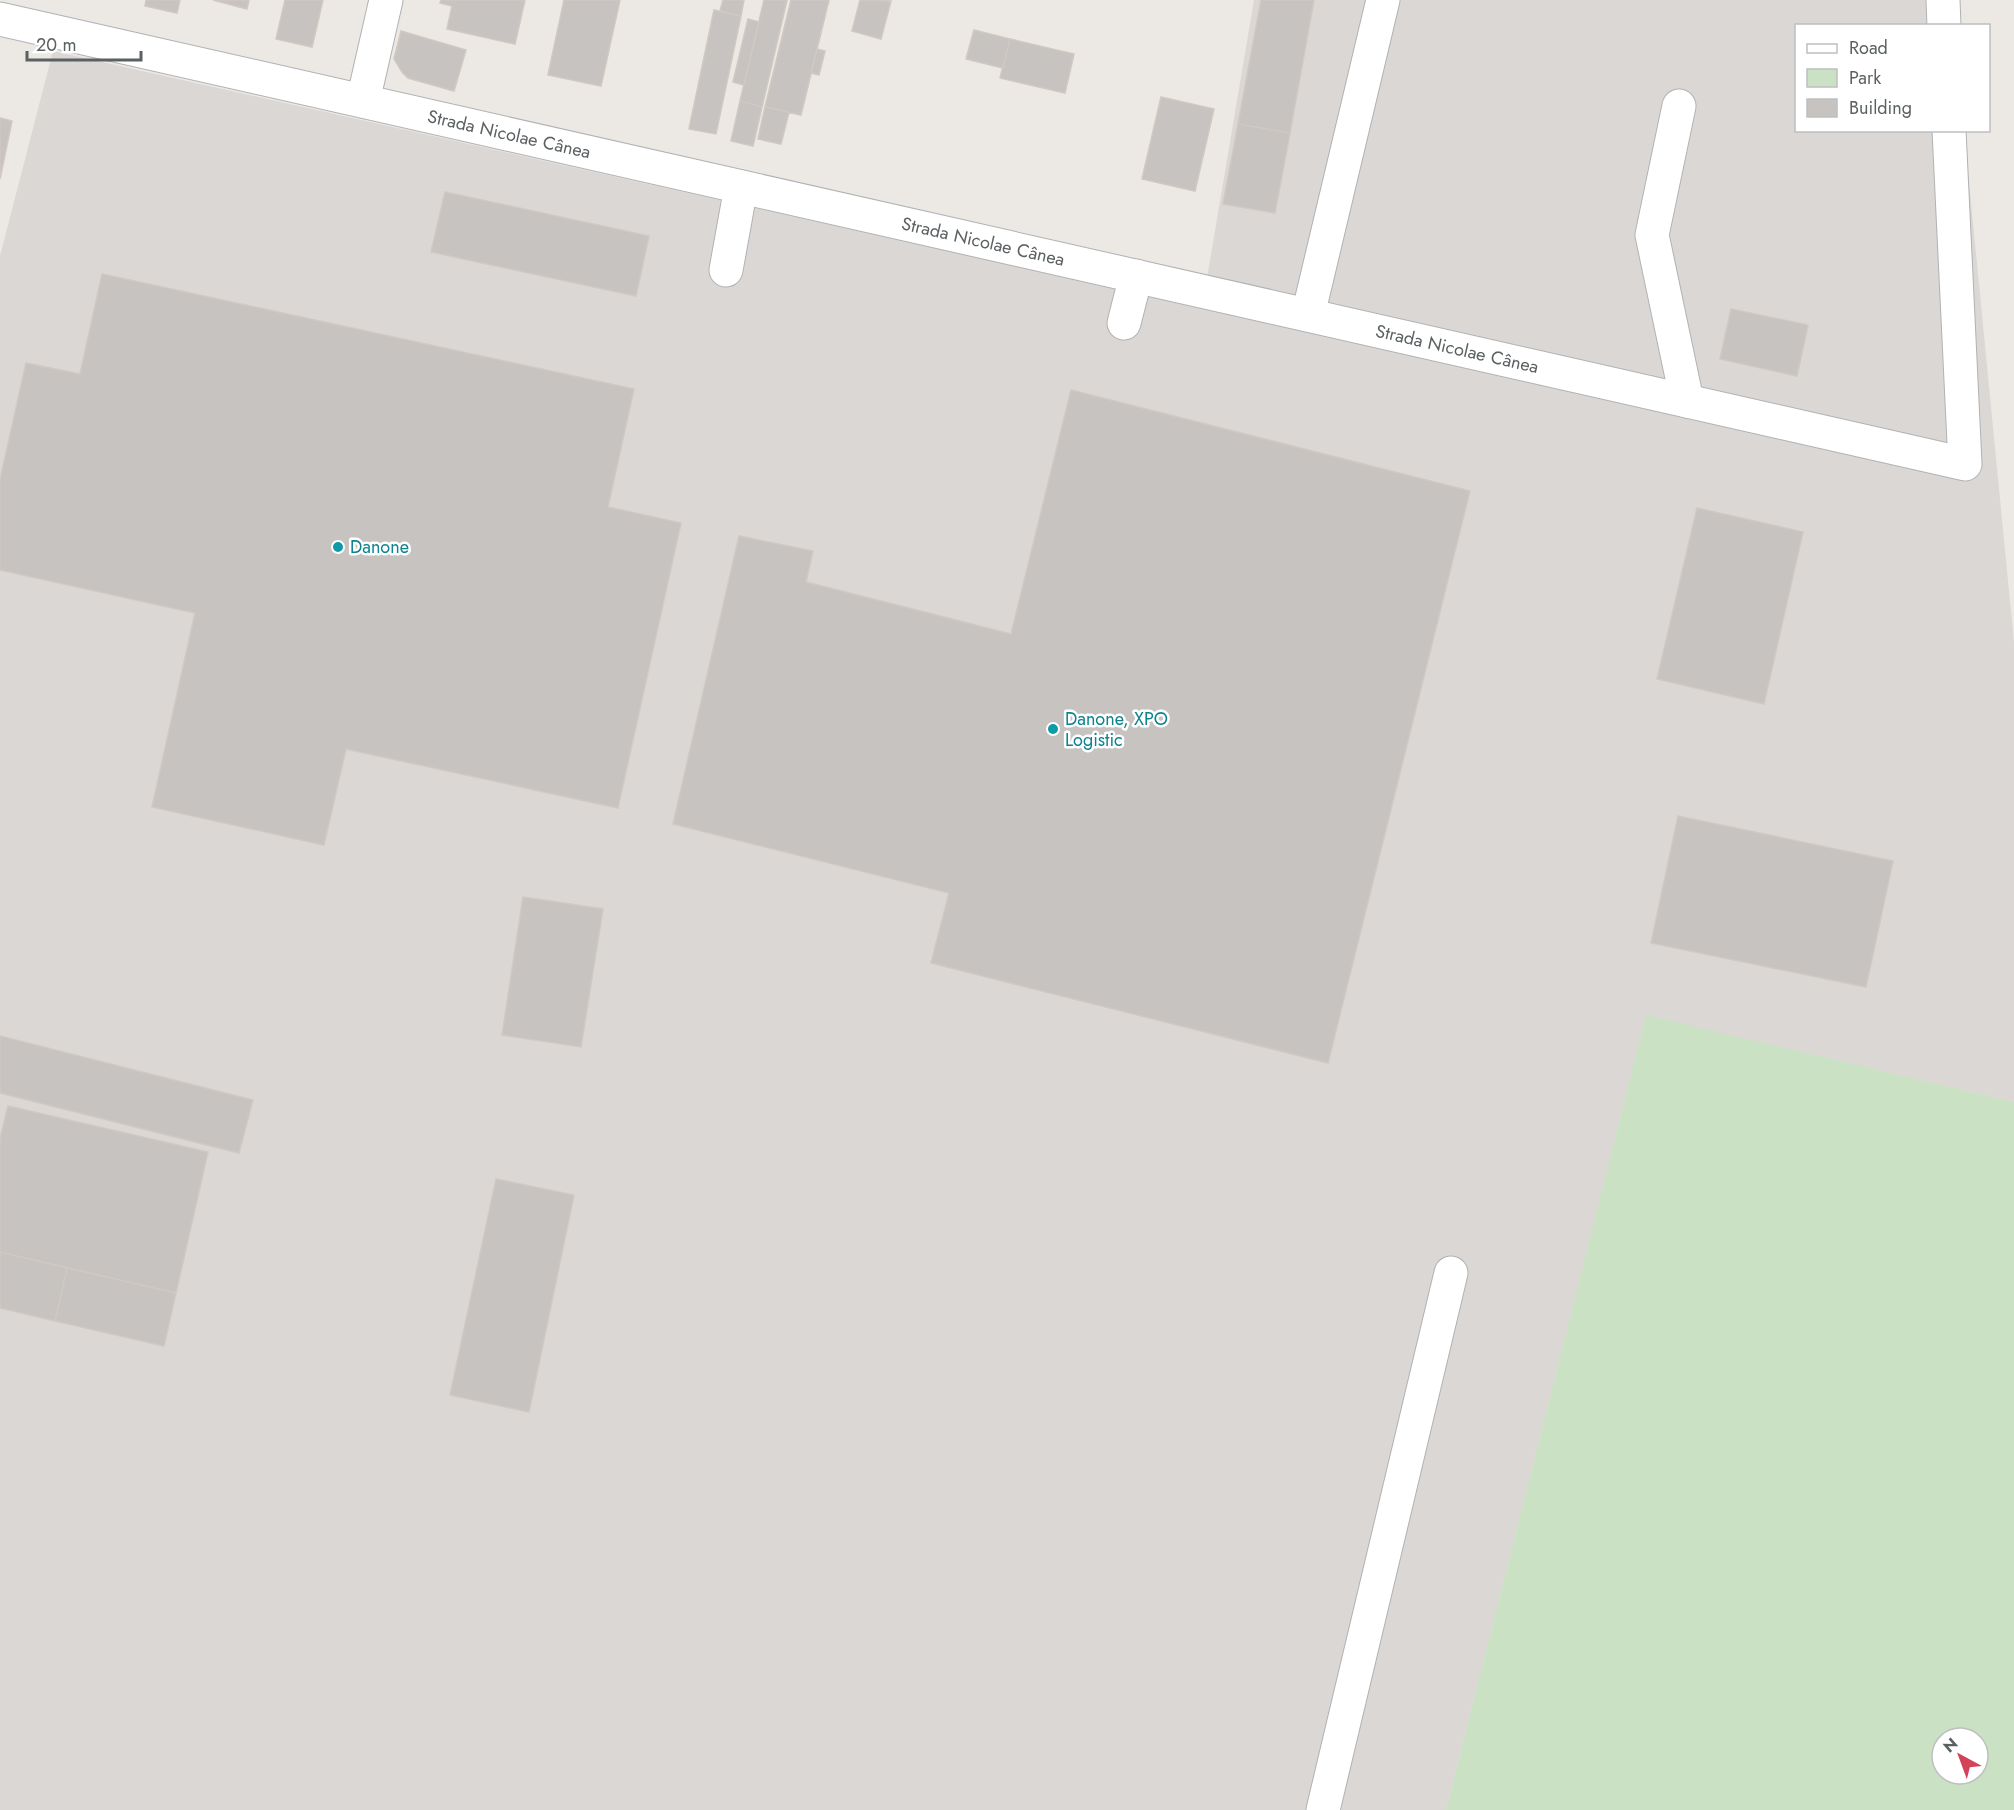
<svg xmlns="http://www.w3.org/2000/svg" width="2014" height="1810" font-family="Jost,sans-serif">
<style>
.industrial{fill:#dbd7d5}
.green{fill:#cae1c3;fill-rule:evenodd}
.building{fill:#c7c3c0;stroke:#d0c8c2;stroke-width:1.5}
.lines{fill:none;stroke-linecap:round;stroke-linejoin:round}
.minor-casing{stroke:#afb2b4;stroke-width:35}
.minor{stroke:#fff;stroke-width:33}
.culture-dot{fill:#0f9aa8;stroke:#fff;stroke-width:2}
.labels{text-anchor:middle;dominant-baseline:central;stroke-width:5;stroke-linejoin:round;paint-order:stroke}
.street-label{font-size:18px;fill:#5b6062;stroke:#fff}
.culture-label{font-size:18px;fill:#0d838f;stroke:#fff;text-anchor:start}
</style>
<rect width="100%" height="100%" fill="#ece8e3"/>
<path class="industrial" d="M1254 0H1951L1954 25 1796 26V130L1964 131 2014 642V1102L1646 1016 1446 1810H0V256L53 51 1202 308Z"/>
<path class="green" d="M1646 1015 2014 1102V1810H1446ZM1942 1738H1978V1774H1942Z"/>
<path class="building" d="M146 0H180L177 13 145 6Z
M213 0H249L247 9Z
M285 0H323L312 47 276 39Z
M441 0H525L515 44 447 29 452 6 440 3Z
M564 0H620L601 86 548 75Z
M723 0H744L741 16 720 11Z
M764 0H787L762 107 740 101Z
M791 0H829L801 115 765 107Z
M860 0 891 1 881 39 852 31Z
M1261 0H1314L1290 133 1238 124Z
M714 10 741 16 716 134 689 129Z
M748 19 759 22 744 85 733 82Z
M974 30 1010 39 1003 68 966 59Z
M401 31 466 50 454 91 408 78 402 72 394 59Z
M1010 39 1074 54 1065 93 1000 78Z
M817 49 825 51 819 75 811 73Z
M1161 97 1214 109 1195 191 1142 179Z
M740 101 762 107 753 146 731 141Z
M765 107 789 112 781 144 758 139Z
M0 118 12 121 0 179Z
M1238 124 1290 133 1275 213 1223 204Z
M445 192 649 236 636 296 431 252Z
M102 274 634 389 608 507 681 523 618 808 346 749 324 845 152 807 195 613 0 570V480L26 363 80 374Z
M1731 309 1808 325 1797 376 1720 359Z
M1071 390 1470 491 1328 1063 931 963 949 893 673 824 739 536 813 551 806 582 1011 634Z
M1697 508 1803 532 1764 704 1657 679Z
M1678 816 1893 861 1866 987 1651 943Z
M523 897 603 909 581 1047 502 1035Z
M0 1036 253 1100 239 1153 0 1093Z
M8 1106 208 1152 176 1293 0 1252V1139Z
M496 1179 574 1195 529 1412 450 1395Z
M0 1252 67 1268 55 1321 0 1308Z
M67 1268 176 1293 164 1346 55 1321Z"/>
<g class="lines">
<defs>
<g id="minor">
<path d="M1943 0 1944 26"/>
<path id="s1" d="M0 19 1965 464 1949 130"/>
<path d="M363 101 386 0"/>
<path d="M1679 106 1652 235 1687 401"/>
<path d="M726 270 741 187"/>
<path d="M1308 315 1383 0"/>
<path d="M1124 323 1136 276"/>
<path d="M1323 1810 1451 1273"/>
</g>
</defs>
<use href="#minor" class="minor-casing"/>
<use href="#minor" class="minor"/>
</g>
<g class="culture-dot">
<circle cx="338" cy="547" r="6"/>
<circle cx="1053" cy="729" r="6"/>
</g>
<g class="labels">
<g class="street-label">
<text stroke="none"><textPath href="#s1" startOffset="522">Strada Nicolae Cânea</textPath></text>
<text stroke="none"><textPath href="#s1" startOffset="1008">Strada Nicolae Cânea</textPath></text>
<text stroke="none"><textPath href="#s1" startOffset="1494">Strada Nicolae Cânea</textPath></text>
</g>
<g class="culture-label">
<text x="350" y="547">Danone</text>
<text x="1065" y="719">Danone, XPO<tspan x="1065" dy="21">Logistic</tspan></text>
</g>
</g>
<rect x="1795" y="24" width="195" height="108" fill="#ffffff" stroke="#bdbfc0" stroke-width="1.5"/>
<rect x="1807" y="44" width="30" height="9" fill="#ffffff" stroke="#bdbfc0" stroke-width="1.5"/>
<text x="1849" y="54" font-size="18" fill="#5b6062">Road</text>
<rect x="1807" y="69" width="30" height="18" fill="#cae1c3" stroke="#bdbfc0" stroke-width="1.5"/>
<text x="1849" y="84" font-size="18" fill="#5b6062">Park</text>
<rect x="1807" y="99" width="30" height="18" fill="#c7c3c0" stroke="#bdbfc0" stroke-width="1.5"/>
<text x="1849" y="114" font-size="18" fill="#5b6062">Building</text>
<g transform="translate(1960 1756) rotate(319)"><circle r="28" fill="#ffffff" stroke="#bdbfc0" stroke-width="1.5"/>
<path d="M0-4.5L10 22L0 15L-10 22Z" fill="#d2435a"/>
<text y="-9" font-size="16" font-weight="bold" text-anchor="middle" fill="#5b6062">N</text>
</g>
<path d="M27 51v9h114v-9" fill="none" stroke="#5b6062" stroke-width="3"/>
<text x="36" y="51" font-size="18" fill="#5b6062" stroke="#ffffff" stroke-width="4.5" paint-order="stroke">20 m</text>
</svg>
